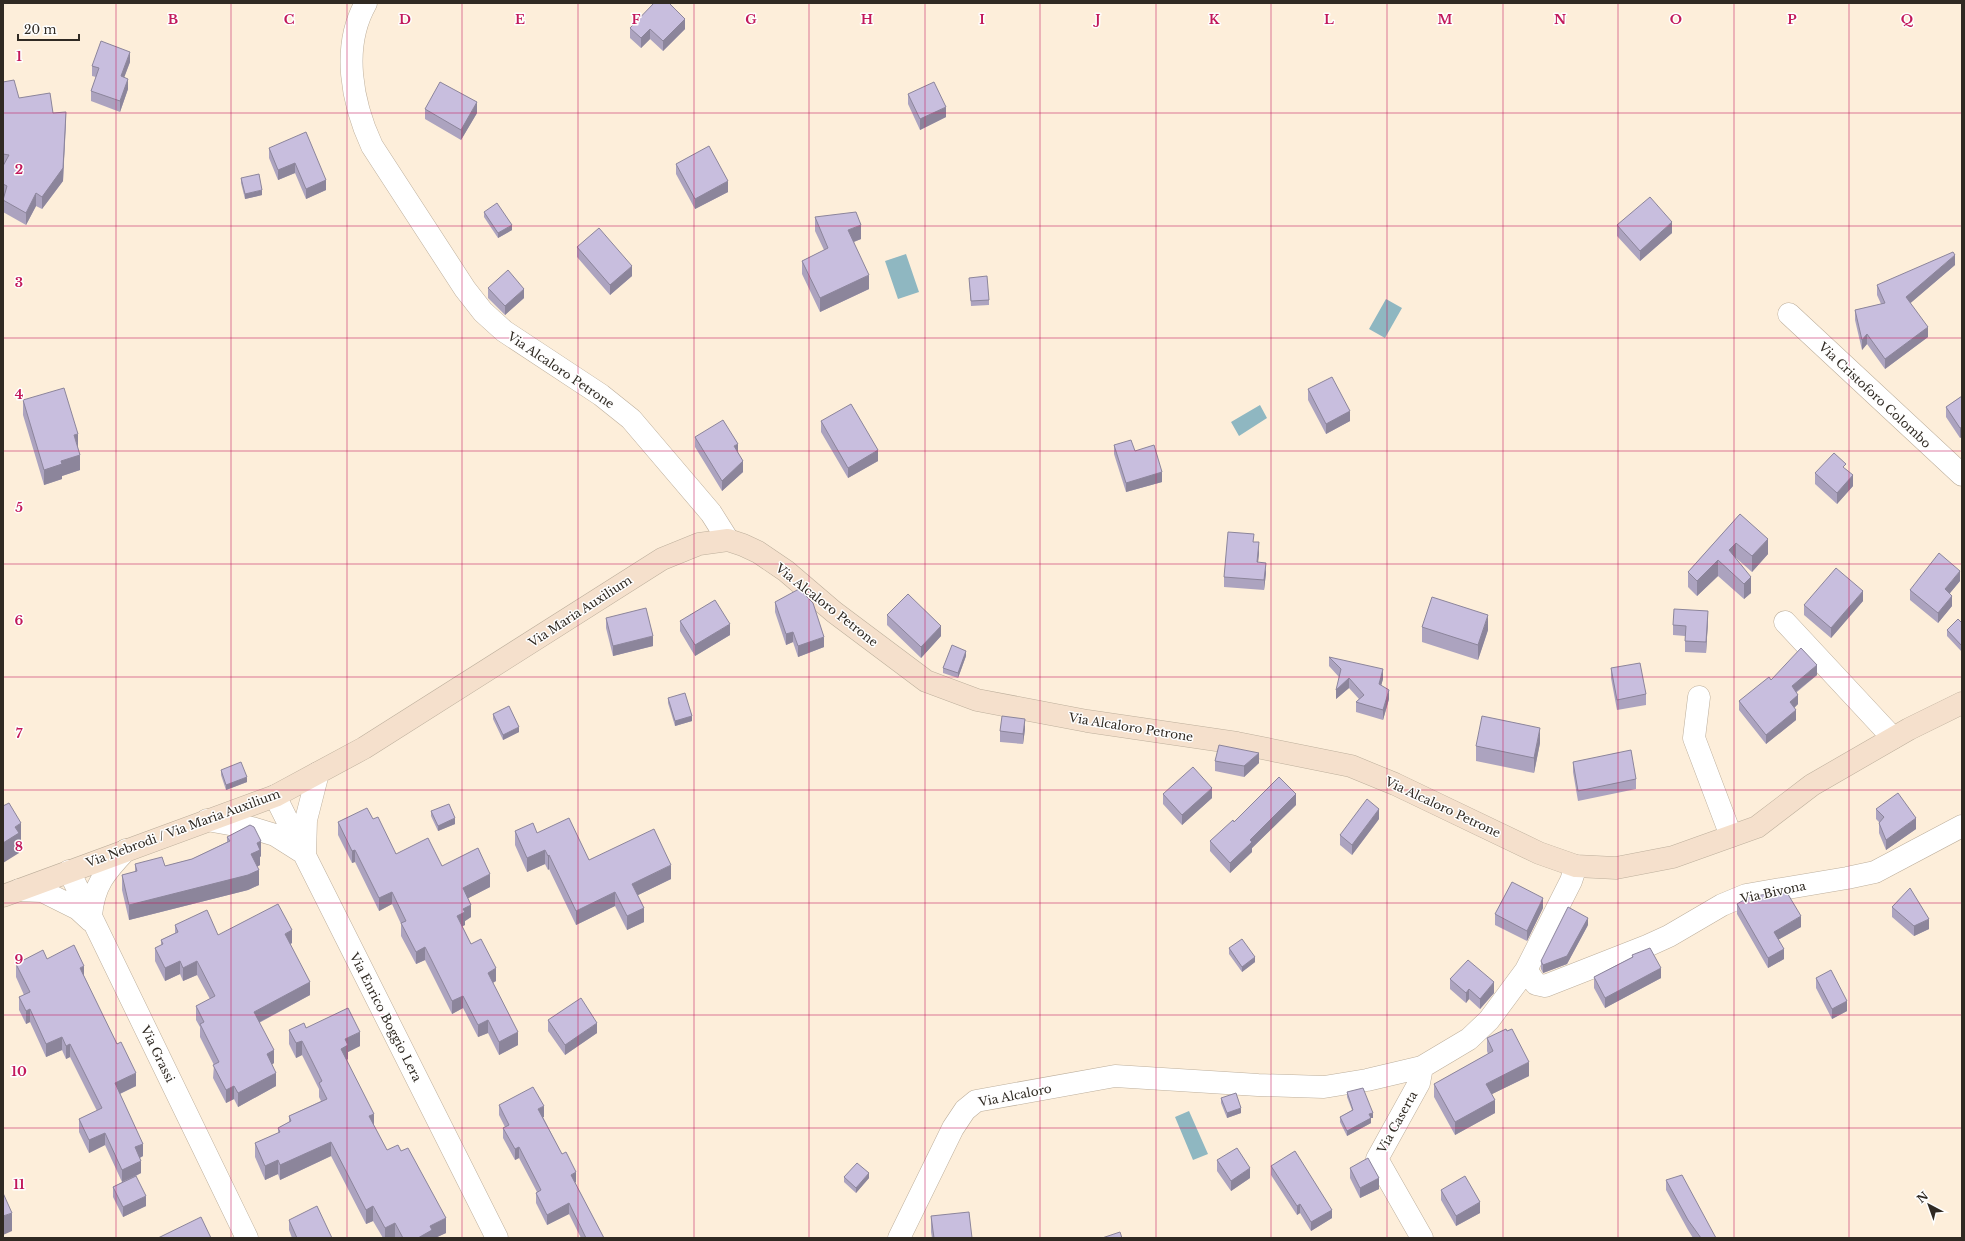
<svg xmlns="http://www.w3.org/2000/svg" width="1965" height="1241" font-family="'Libre Baskerville',serif">
<style>
.water{fill:#8fb7c1}
.lines{fill:none;stroke-linecap:round;stroke-linejoin:round}
.street-casing{stroke:#bdaf9c;stroke-width:23}
.secondary-casing{stroke:#bdaf9c;stroke-width:23}
.street{stroke:#fff;stroke-width:22}
.secondary{stroke:#f5e0cc;stroke-width:22}
.wall{fill:#aca3bf}
.shaded-wall{fill:#8c859b}
.building{fill:#c8bede;stroke:#8c859b}
.grid{fill:none;stroke:#c2185b;stroke-width:1;stroke-opacity:0.55}
.labels{text-anchor:middle;dominant-baseline:central;stroke-width:3;stroke-linejoin:round;paint-order:stroke}
.street-label{font-size:12px;fill:#302a23;stroke:#fefefe}
.grid-label{font-size:13px;text-anchor:middle;font-weight:bold;fill:#c2185b;stroke:#fefefe;stroke-width:3;stroke-linejoin:round;paint-order:stroke}
</style>
<rect width="100%" height="100%" fill="#fdeeda"/>
<path class="water" d="M906 254 919 292 898 299 885 261Z
M1386 299 1402 308 1385 338 1369 329Z
M1260 405 1267 418 1239 436 1231 422Z
M1189 1111 1208 1154 1193 1160 1175 1117Z"/>
<g class="lines">
<defs>
<path id="street" d="M366 3C341 47 352 103 372 146L465 289 483 312 504 331 601 395 631 419 711 513 728 540
M1789 314 1962 475
M1785 622 1893 738
M1699 697 1694 738 1731 836
M275 796 497 1238
M207 820 252 828 275 835 305 854 306 820 318 773
M69 871 247 1238
M19 890 42 891 78 909 91 921
M91 915C94 885 105 872 126 850
M1526 970 1536 984 1545 986 1647 946 1669 936 1722 905 1746 895 1847 878 1875 872 1962 826
M899 1238 953 1128 965 1110 976 1101 1115 1076 1258 1085 1324 1087 1367 1080 1422 1067 1469 1039 1489 1020 1526 970 1571 881 1576 866
M1422 1238 1377 1159 1419 1083 1422 1067"/>
<path id="secondary" d="M3 896 275 796 364 748 662 559 699 544 728 540 743 545 758 552 786 571 834 612 926 681 977 700 1087 721 1237 743 1351 766 1395 784 1539 853 1576 866 1616 868 1673 857 1757 827 1812 785 1909 729 1962 703"/>
</defs>
<use href="#street" class="street-casing"/>
<use href="#secondary" class="secondary-casing"/>
<use href="#street" class="street"/>
<use href="#secondary" class="secondary"/>
</g>
<path class="wall" d="M630 28 685 29 663 51 650 39 641 48 630 38Z
M130 62 124 77 128 89 120 112 91 101V91L96 77 92 76V66Z
M3 82 19 98 53 113 66 124 63 181 42 209 36 206 26 225 3 212V199L4 197 3 196Z
M908 94 946 117 920 130 908 104Z
M425 109 477 113 461 140 425 119Z
M269 148 326 180V190L306 199 295 173 278 180 269 158Z
M676 164 728 192 695 209 676 174Z
M241 178 262 195 245 199 241 183Z
M484 212 512 230 498 238 484 217Z
M815 217 861 239 854 242 869 289 820 312 802 274V261L824 250 815 231Z
M1617 225 1672 233 1640 261 1617 236Z
M577 247 632 276 610 295 577 257Z
M1955 265 1910 303 1928 337 1885 369 1867 344 1862 350 1855 320V310L1881 304 1877 295V285Z
M969 278 989 300V305L971 306Z
M488 288 524 298 505 315 488 298Z
M1308 389 1350 421 1326 434 1308 400Z
M1962 396 1960 438 1946 417V407Z
M23 400 78 448 80 470 62 476V479L44 485 23 415Z
M821 421 878 461 848 478 821 432Z
M695 437 738 453 743 472 722 491 695 447Z
M1114 445 1135 451 1162 482 1126 492 1114 454Z
M1846 469 1853 486 1837 504 1815 484V473Z
M1740 514 1768 554 1752 572 1736 558 1735 559 1751 593 1744 599 1718 576 1697 596 1688 587V572Z
M1254 542 1259 553 1258 562 1266 573 1264 590 1224 587V577Z
M1960 581 1950 593 1952 606 1938 623 1910 600V590Z
M1863 601 1831 638 1804 615V605Z
M775 602 824 647 798 657 793 642 786 645 775 612Z
M887 615 941 636 921 658 887 625Z
M606 618 653 646 613 656 606 628Z
M680 621 730 635 695 656 680 631Z
M1708 621 1706 653 1685 652V636L1673 635V625Z
M1962 623V652L1947 636V630Z
M1422 627 1488 630 1478 660 1422 642Z
M966 656 958 678 943 673V668Z
M1329 657 1383 679 1381 685 1389 699 1383 720 1356 712V702L1359 699 1349 688 1336 699 1339 677 1329 666Z
M1611 668 1646 694V705L1617 710 1611 678Z
M1817 675 1797 692 1798 704 1794 708 1796 720 1766 744 1739 710V701L1771 680Z
M668 698 692 721 675 726 668 703Z
M493 714 519 732 503 740 493 719Z
M1025 729 1023 744 1000 742V731Z
M1540 743 1534 773 1476 761V746Z
M1961 750H1962V762L1961 760Z
M1215 761 1259 763 1244 777 1215 771Z
M1573 762 1636 779V789L1578 801 1573 772Z
M221 770 247 782 226 790 221 775Z
M1163 794 1212 798 1182 825 1163 804Z
M1296 805 1252 848V852L1230 873 1210 851V841L1234 822Z
M1876 809 1916 829 1886 850 1879 833V822L1876 819Z
M431 811 455 824 438 831 431 816Z
M373 819 396 854 442 866 490 887 468 898 471 917 465 921V925L462 926 471 944 496 981 493 983 518 1045 499 1055 488 1033 478 1037 463 1008 452 1014 425 960 416 964 401 936V924L392 904 379 911 355 862 352 863 338 835V822Z
M1379 819 1352 855 1340 845V835Z
M515 831 537 833 589 860 671 879 638 895 644 922 627 930 615 906 576 925 549 869 548 870 545 864 527 872 515 845Z
M227 837 261 856 260 857V865L257 867 259 885 248 890 129 920 122 890V875L135 872V864L165 866 192 859 227 842Z
M1737 904 1801 927 1778 940 1784 959 1768 968 1737 914Z
M1892 907 1929 929 1914 936 1892 917Z
M1543 908 1527 941 1495 925V914Z
M175 925 218 935 292 943 290 944 310 995 259 1023 274 1063 272 1064 276 1086 238 1107 234 1099 226 1103 213 1078 214 1065 200 1037V1027L196 1020V1006L210 999 197 975 183 981 180 974 165 981 155 961V948L161 945V940L175 933Z
M1588 925 1567 964 1543 973 1541 969V961Z
M1229 948 1255 962 1242 972 1229 954Z
M1632 955 1661 978 1605 1008 1594 988V977L1632 957Z
M47 959 84 976 136 1086 120 1094 143 1156 140 1158 141 1173 136 1176 146 1206 123 1217 113 1197V1187L122 1182 105 1145 89 1153 79 1132V1119L97 1111 70 1057 66 1059 62 1050 46 1057 30 1022 26 1024 19 1010V997L24 995 16 977V964Z
M1816 978 1847 1011 1832 1019 1816 988Z
M1450 979 1494 993 1480 1009 1469 999 1466 1003 1450 989Z
M548 1020 597 1033 565 1055 548 1031Z
M289 1030 360 1046 348 1052V1059L347 1060 374 1126 387 1150 446 1233 435 1238H396L395 1237 393 1238H383L373 1221 366 1224 331 1156 280 1180 278 1174 265 1180 255 1157V1143L278 1133V1128L289 1122V1116L321 1101 319 1097V1089L302 1055 296 1058 289 1044Z
M1507 1031 1529 1076 1492 1094 1495 1113 1455 1135 1434 1097V1084L1488 1054 1487 1051V1038Z
M1347 1092 1373 1118H1371V1123L1347 1136 1340 1122V1117L1352 1110 1347 1097Z
M1221 1098 1241 1113 1227 1118 1221 1103Z
M499 1105 544 1117H543L576 1182 575 1183 604 1238H581L569 1214 547 1225 536 1203V1193L537 1192 519 1158 515 1160 503 1138V1128L505 1127 499 1115Z
M1217 1160 1250 1178 1231 1191 1217 1171Z
M1271 1166 1332 1218 1311 1231 1300 1213 1297 1215 1271 1175Z
M1350 1168 1379 1189 1360 1198 1350 1178Z
M844 1177 869 1178 856 1193 844 1182Z
M1666 1180 1716 1238H1693L1688 1230 1666 1190Z
M1441 1190 1480 1213 1456 1226 1441 1200Z
M931 1216 972 1238H932L931 1232Z
M289 1220 332 1238H292L289 1230Z"/>
<path class="shaded-wall" d="M685 19V29L663 51V41Z
M650 29V39L641 48V38Z
M130 52V62L121 86V76Z
M128 79V89L120 112V101Z
M477 102V113L461 140V130Z
M946 107V117L920 130V119Z
M66 112 63 181 42 209V197Z
M295 163V173L278 180V170Z
M326 180V190L306 199V189Z
M728 181V192L695 209V199Z
M262 190V195L245 199V194Z
M36 193V206L26 225V213Z
M1672 222V233L1640 261V251Z
M512 225V230L498 238V233Z
M861 225V239L848 244V230Z
M1955 255V265L1906 307V297Z
M632 266V276L610 295V285Z
M869 275V289L820 312V298Z
M524 289V298L505 315V306Z
M1928 327V337L1885 369V359Z
M1867 334V344L1862 350V340Z
M1350 411V421L1326 434V424Z
M1962 427V437L1960 438V428Z
M78 434V449L74 435Z
M738 444V454L734 446Z
M878 450V461L848 478V468Z
M80 455V470L62 476V479L44 485V470L61 461Z
M743 461V472L722 491V481Z
M1162 472V482L1126 492V483Z
M1853 475V486L1837 504V493Z
M1768 539V554L1752 572V556Z
M1259 542V553L1257 572V562Z
M1736 543V558L1729 565V550Z
M1718 560V576L1697 596V581Z
M1266 563V573L1264 590V580Z
M1960 571V581L1945 599V589Z
M1751 577V593L1744 599V584Z
M1863 591V601L1831 638V628Z
M1952 596V606L1938 623V613Z
M1708 611V621L1706 653V642Z
M1488 615V630L1478 660V645Z
M730 624V635L695 656V645Z
M941 626V636L921 658V647Z
M793 632V642L786 645V634Z
M653 636V646L613 656V646Z
M824 637V647L798 657V646Z
M966 651V656L958 678V673Z
M1817 665V675L1792 695V686Z
M1383 669V679L1379 694V684Z
M1349 678V688L1336 699V690Z
M1389 690V699L1383 720V710Z
M1798 695V704L1790 712V702Z
M1796 710V720L1766 744V735Z
M692 716V721L675 726V721Z
M1025 719V729L1023 744V734Z
M519 727V732L503 740V735Z
M1540 728V743L1534 773V758Z
M1259 753V763L1244 777V766Z
M247 777V782L226 790V785Z
M1212 788V798L1182 825V815Z
M1296 794V805L1252 848V852L1230 873V863L1250 840Z
M1379 809V819L1352 855V845Z
M455 818V824L438 831V826Z
M1916 818V829L1886 850V840Z
M21 823V843L19 845V853L3 863V843L15 827Z
M261 841V856L260 857V865L251 870V854L257 843Z
M355 850V862L352 863V851Z
M545 850V864L527 872V858Z
M549 855V869L548 870V856Z
M671 865V879L632 898V884Z
M259 870V885L248 890 129 920V905Z
M490 874V887L463 901V888Z
M392 892V904L379 911V898Z
M615 892V906L576 925V911Z
M1543 898V908L1527 941V931Z
M471 905V917L465 921V925L457 929V916L463 909Z
M644 908V922L627 930V916Z
M1801 916V927L1774 942V932Z
M1588 918V925L1567 964 1543 973V965Z
M1929 919V929L1914 936V926Z
M292 930V943L285 947V934Z
M425 947V960L416 964V952Z
M1784 949V959L1768 968V958Z
M1255 957V962L1242 972V967Z
M180 961V974L165 981V968Z
M197 961V975L183 981V968Z
M84 966V979L80 968Z
M496 968V981L488 985V973Z
M1661 968V978L1605 1008V998Z
M310 982V995L254 1025V1012Z
M1494 982V993L1480 1009V999Z
M1469 989V999L1466 1003V993Z
M463 996V1008L452 1014V1001Z
M1847 1001V1011L1832 1019V1009Z
M30 1009V1022L26 1024V1011Z
M488 1020V1033L478 1037V1025Z
M597 1023V1033L565 1055V1045Z
M360 1032V1046L348 1052V1059L341 1063V1049L345 1039Z
M518 1032V1045L499 1055V1042Z
M62 1037V1050L46 1057V1044Z
M302 1041V1055L296 1058V1043Z
M70 1044V1057L66 1059V1046Z
M274 1050V1063L267 1068V1054Z
M1529 1062V1076L1486 1097V1084Z
M136 1073V1086L115 1096V1083Z
M276 1073V1086L238 1107V1093Z
M234 1086V1099L226 1103V1090Z
M1495 1100V1113L1455 1135V1122Z
M544 1106V1117L538 1119V1109Z
M1241 1108V1113L1227 1118V1113Z
M1373 1113V1118H1371V1123L1347 1136V1131L1369 1114Z
M374 1114V1128L369 1116Z
M105 1133V1145L89 1153V1140Z
M331 1142V1156L280 1180V1165Z
M143 1144V1156L135 1160V1147Z
M519 1147V1158L515 1160V1149Z
M278 1160V1174L265 1180V1166Z
M141 1161V1173L122 1182V1170Z
M1250 1168V1178L1231 1191V1181Z
M576 1172V1182L571 1185V1175Z
M869 1173V1178L856 1193V1188Z
M1379 1178V1189L1360 1198V1188Z
M146 1196V1206L123 1217V1207Z
M1480 1202V1213L1456 1226V1216Z
M569 1203V1214L547 1225V1215Z
M1300 1204V1213L1297 1215V1206Z
M373 1206V1221L366 1224V1210Z
M1332 1210V1218L1311 1231V1222Z
M12 1213V1231L3 1235V1216Z
M446 1218V1233L435 1238H418L430 1226Z
M395 1223V1237L393 1238H385V1228Z"/>
<path class="building" d="M654 3H669L685 19 663 41 650 29 641 38 630 28Z
M101 41 130 52 121 76 128 79 120 101 91 91 99 68 92 66Z
M14 80 19 98 50 93 53 113 66 112 63 168 42 197 36 193 26 213 3 200 7 186 3 184V166L9 155 3 154V82Z
M440 82 477 102 461 130 425 109Z
M934 82 946 107 920 119 908 94Z
M306 132 326 180 306 189 295 163 278 170 269 148Z
M709 146 728 181 695 199 676 164Z
M259 174 262 190 245 194 241 178Z
M1650 197 1672 222 1640 251 1617 225Z
M497 203 512 225 498 233 484 212Z
M856 212 861 225 848 230 869 275 820 298 802 261 828 248 815 217Z
M599 228 632 266 610 285 577 247Z
M1953 252 1955 255 1906 297 1928 327 1885 359 1867 334 1862 340 1855 310 1885 303 1877 285Z
M508 270 524 289 505 306 488 288Z
M987 276 989 300 971 301 969 278Z
M1332 377 1350 411 1326 424 1308 389Z
M64 388 78 434 74 435 80 455 61 461 62 464 44 470 23 400Z
M1962 396V427L1960 428 1946 407Z
M851 404 878 450 848 468 821 421Z
M723 420 738 444 734 446 743 461 722 481 695 437Z
M1131 440 1135 451 1154 445 1162 472 1126 483 1114 445Z
M1834 453 1846 464 1843 467 1853 475 1837 493 1815 473Z
M1740 514 1768 539 1752 556 1736 543 1729 550 1751 577 1744 584 1718 560 1697 581 1688 572Z
M1228 532 1254 534 1253 542H1259L1257 562 1266 563 1264 580 1224 577Z
M1939 553 1960 571 1945 589 1952 596 1938 613 1910 590Z
M1836 568 1863 591 1831 628 1804 605Z
M799 589 813 603 824 637 798 646 793 632 786 634 775 602Z
M908 594 941 626 921 647 887 615Z
M1432 597 1488 615 1478 645 1422 627Z
M715 600 730 624 695 645 680 621Z
M646 608 653 636 613 646 606 618Z
M1674 609 1708 611 1706 642 1685 641 1686 626 1673 625Z
M1958 619 1962 623V646L1947 630Z
M952 645 966 651 958 673 943 668Z
M1801 648 1817 665 1792 686 1798 695 1790 702 1796 710 1766 735 1739 701 1769 677 1771 680Z
M1329 657 1383 669 1379 684 1389 690 1383 710 1356 702 1364 695 1349 678 1336 690 1341 669Z
M1640 663 1646 694 1617 700 1611 668Z
M685 693 692 716 675 721 668 698Z
M509 706 519 727 503 735 493 714Z
M1002 716 1025 719 1023 734 1000 731Z
M1482 716 1540 728 1534 758 1476 746Z
M1219 745 1259 753 1244 766 1215 761Z
M1631 750 1636 779 1578 791 1573 762Z
M241 762 247 777 226 785 221 770Z
M1193 767 1212 788 1182 815 1163 794Z
M1279 777 1296 794 1250 840 1252 842 1230 863 1210 841 1233 820 1234 822Z
M1898 793 1916 818 1886 840 1879 823 1884 817 1876 809Z
M1367 799 1379 809 1352 845 1340 835Z
M9 803 21 823 15 827 19 833 3 843V806Z
M449 804 455 818 438 826 431 811Z
M367 808 373 819 378 817 396 854 428 838 442 866 478 848 490 874 463 888 471 905 463 909 465 912 457 916 471 944 481 939 496 968 488 973 518 1032 499 1042 488 1020 478 1025 463 996 452 1001 425 947 416 952 401 923 406 921 392 892 379 898 355 850 352 851 338 822Z
M569 818 589 860 654 829 671 865 632 884 644 908 627 916 615 892 576 911 549 855 548 856 545 850 527 858 515 831 533 823 537 833Z
M250 825 254 827 261 841 257 843 260 850 251 854 259 870 248 875 129 905 122 875 137 871 135 864 162 857 165 866 192 859 230 841 227 837Z
M1512 882 1543 898 1527 931 1495 914Z
M1910 888 1929 919 1914 926 1892 907Z
M1786 891 1801 916 1774 932 1784 949 1768 958 1737 904 1749 897Z
M278 904 292 930 285 934 310 982 254 1012 274 1050 267 1054 276 1073 238 1093 234 1086 226 1090 213 1065 219 1062 200 1024 204 1022 196 1006 215 996 197 961 183 968 180 961 165 968 155 948 163 944 161 940 178 932 175 925 207 910 218 935Z
M1568 907 1588 918 1567 956 1543 965 1541 961Z
M1242 939 1255 957 1242 967 1229 948Z
M74 945 84 966 80 968 117 1044 121 1042 136 1073 115 1083 143 1144 135 1147 141 1161 122 1170 105 1133 89 1140 79 1119 102 1108 70 1044 66 1046 62 1037 46 1044 30 1009 26 1011 19 997 30 992 16 964 43 950 47 959Z
M1650 948 1661 968 1605 998 1594 977 1633 957 1632 955Z
M1468 960 1494 982 1480 999 1469 989 1466 993 1450 979Z
M1831 970 1847 1001 1832 1009 1816 978Z
M581 998 597 1023 565 1045 548 1020Z
M348 1008 360 1032 345 1039 348 1045 341 1049 374 1114 369 1116 387 1150 398 1145 401 1151 408 1148 446 1218 430 1226 432 1230 418 1238H403L395 1223 385 1228 373 1206 366 1210 331 1142 280 1165 278 1160 265 1166 255 1143 280 1132 278 1128 291 1121 289 1116 327 1099 319 1083 322 1081 302 1041 296 1043 289 1030 304 1023 306 1028Z
M1506 1029 1507 1031 1512 1029 1529 1062 1486 1084 1495 1100 1455 1122 1434 1084 1493 1051 1487 1038Z
M533 1087 544 1106 538 1109 562 1154 566 1152 576 1172 571 1175 604 1238H586L569 1203 547 1215 536 1193 541 1190 519 1147 515 1149 503 1128 509 1125 499 1105Z
M1363 1088 1373 1113 1369 1114 1371 1118 1347 1131 1340 1117 1353 1110 1347 1092Z
M1236 1093 1241 1108 1227 1113 1221 1098Z
M1237 1148 1250 1168 1231 1181 1217 1160Z
M1295 1151 1332 1210 1311 1222 1300 1204 1297 1206 1271 1166Z
M1368 1158 1379 1178 1360 1188 1350 1168Z
M857 1163 869 1173 856 1188 844 1177Z
M1682 1175 1716 1238H1701L1688 1220 1666 1180Z
M136 1176 146 1196 123 1207 113 1187Z
M1465 1176 1480 1202 1456 1216 1441 1190Z
M3 1193 12 1213 3 1216Z
M317 1206 332 1238H297L289 1220Z
M969 1212 972 1238H934L931 1216Z
M201 1217 211 1238H158Z
M1120 1232 1122 1238H1102Z"/>
<path class="grid" d="M116 3V1238M231 3V1238M347 3V1238M462 3V1238M578 3V1238M694 3V1238M809 3V1238M925 3V1238M1040 3V1238M1156 3V1238M1271 3V1238M1387 3V1238M1503 3V1238M1618 3V1238M1734 3V1238M1849 3V1238M3 113H1962M3 226H1962M3 338H1962M3 451H1962M3 564H1962M3 677H1962M3 790H1962M3 903H1962M3 1015H1962M3 1128H1962"/>
<g class="labels">
<g class="street-label">
<text transform="translate(561 370) rotate(34)">Via Alcaloro Petrone</text>
<text transform="translate(1875 395) rotate(43)">Via Cristoforo Colombo</text>
<text transform="translate(827 605) rotate(38)">Via Alcaloro Petrone</text>
<text transform="translate(580 611) rotate(-33)">Via Maria Auxilium</text>
<text transform="translate(1131 727) rotate(9)">Via Alcaloro Petrone</text>
<text transform="translate(1443 807) rotate(25)">Via Alcaloro Petrone</text>
<text transform="translate(183 828) rotate(-20)">Via Nebrodi / Via Maria Auxilium</text>
<text transform="translate(1773 892) rotate(-12)">Via Bivona</text>
<text transform="translate(386 1017) rotate(63)">Via Enrico Boggio Lera</text>
<text transform="translate(158 1054) rotate(64)">Via Grassi</text>
<text transform="translate(1015 1095) rotate(-11)">Via Alcaloro</text>
<text transform="translate(1397 1122) rotate(-61)">Via Caserta</text>
</g>
</g>
<g class="grid-label">
<text x="173" y="24">B</text>
<text x="289" y="24">C</text>
<text x="405" y="24">D</text>
<text x="520" y="24">E</text>
<text x="636" y="24">F</text>
<text x="751" y="24">G</text>
<text x="867" y="24">H</text>
<text x="982" y="24">I</text>
<text x="1098" y="24">J</text>
<text x="1214" y="24">K</text>
<text x="1329" y="24">L</text>
<text x="1445" y="24">M</text>
<text x="1560" y="24">N</text>
<text x="1676" y="24">O</text>
<text x="1792" y="24">P</text>
<text x="1907" y="24">Q</text>
<text x="19" y="61">1</text>
<text x="19" y="174">2</text>
<text x="19" y="287">3</text>
<text x="19" y="399">4</text>
<text x="19" y="512">5</text>
<text x="19" y="625">6</text>
<text x="19" y="738">7</text>
<text x="19" y="851">8</text>
<text x="19" y="964">9</text>
<text x="19" y="1076">10</text>
<text x="19" y="1189">11</text>
</g>
<rect width="1965" height="1241" fill="none" stroke="#302a23" stroke-width="8"/>
<g transform="translate(1929 1205) rotate(319)" stroke="#fefefe" stroke-width="3" paint-order="stroke">
<path d="M0-3L7 15L0 10L-7 15Z" fill="#302a23"/>
<text y="-6" font-size="11" font-weight="bold" text-anchor="middle" fill="#302a23">N</text>
</g>
<path d="M18 34v6h61v-6" fill="none" stroke="#302a23" stroke-width="2"/>
<text x="24" y="34" font-size="12" fill="#302a23" stroke="#fefefe" stroke-width="3" paint-order="stroke">20 m</text>
</svg>
